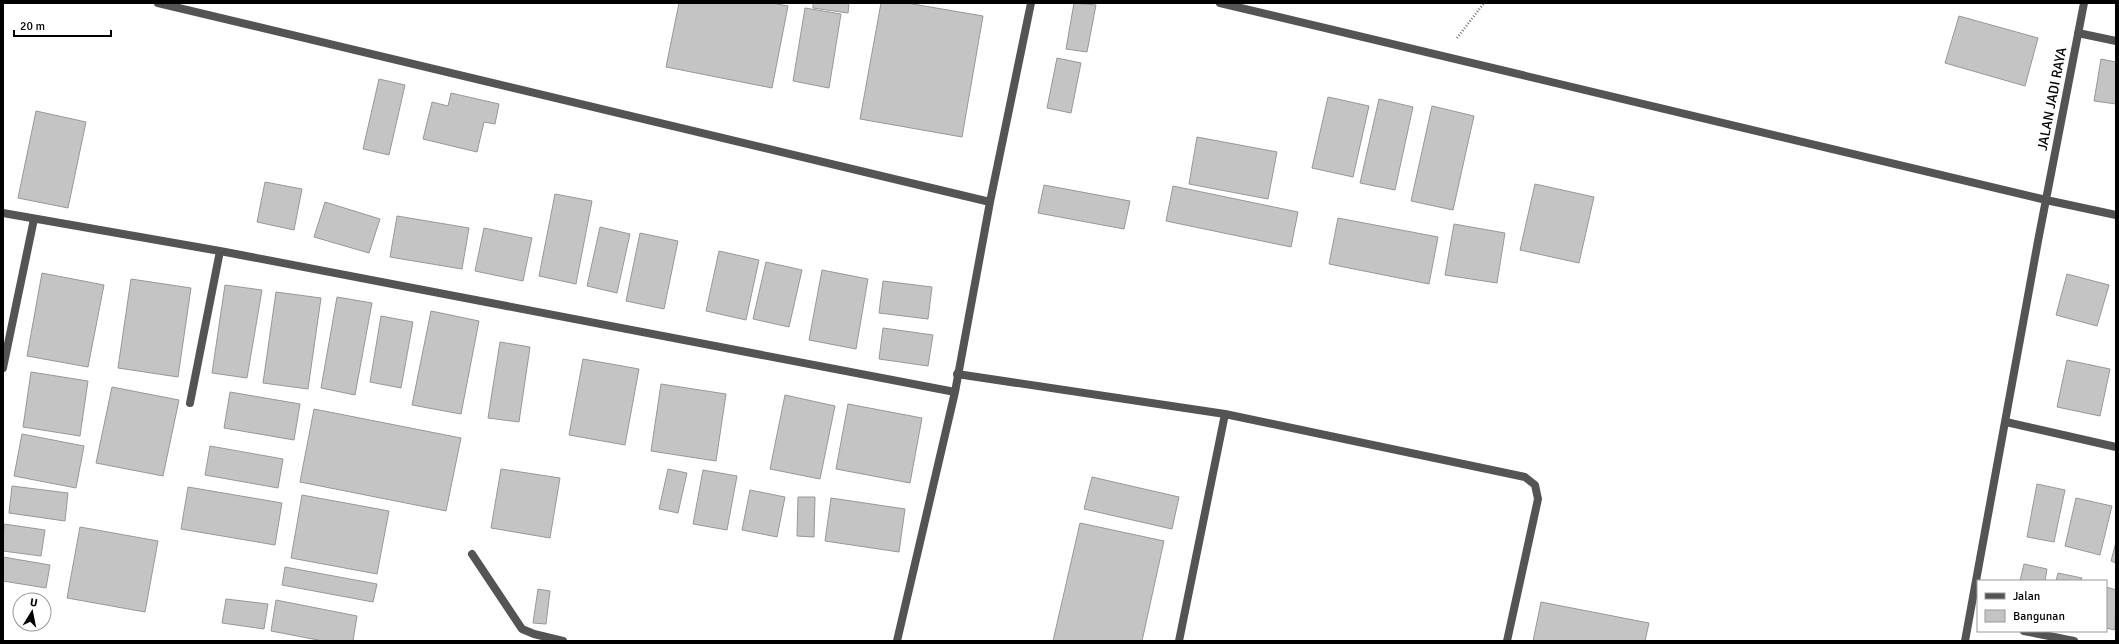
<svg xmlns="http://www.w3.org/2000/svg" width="2119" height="644" font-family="Signika,sans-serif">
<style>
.building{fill:#c4c4c4;stroke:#989898}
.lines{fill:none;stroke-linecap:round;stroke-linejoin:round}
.path{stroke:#767676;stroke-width:2.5;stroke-dasharray:1 2;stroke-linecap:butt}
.lane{stroke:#545454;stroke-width:8}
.street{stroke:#545454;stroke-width:8}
.labels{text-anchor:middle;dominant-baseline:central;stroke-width:3;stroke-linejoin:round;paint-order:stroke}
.street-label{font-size:14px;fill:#000;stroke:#fff}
</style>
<rect width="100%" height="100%" fill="#fff"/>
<path class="building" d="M679 3H772L788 6 772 88 666 67Z
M813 3H849L848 13 813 8Z
M881 3H907L983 16 962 137 860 119Z
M1074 3 1096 5 1087 52 1066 49Z
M805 8 841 14 829 88 793 81Z
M1959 16 2038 38 2025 86 1945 63Z
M1057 58 1081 63 1071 113 1047 108Z
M2101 59 2116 62V104L2094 101Z
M379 79 405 85 389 155 363 149Z
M451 93 499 104 495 124 484 122 477 152 423 139 432 102 448 106Z
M1328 97 1369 106 1353 177 1312 168Z
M1379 99 1413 107 1395 190 1360 183Z
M1432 106 1474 116 1453 210 1411 201Z
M36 111 86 122 68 208 18 198Z
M1197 137 1277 152 1268 199 1189 184Z
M265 182 302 189 294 230 257 222Z
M1535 184 1594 197 1579 263 1520 250Z
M1044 185 1130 201 1124 229 1038 213Z
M1173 186 1298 212 1291 247 1166 221Z
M555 194 592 201 576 284 539 276Z
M325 202 380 219 369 253 314 237Z
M397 216 469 228 462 269 390 257Z
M1338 218 1438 237 1429 284 1329 264Z
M1454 224 1505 233 1497 283 1445 275Z
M600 227 630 234 617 293 587 286Z
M484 228 532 238 523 281 475 271Z
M640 233 678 241 664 309 626 301Z
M719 251 759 260 746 320 706 311Z
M766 262 802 270 789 327 753 319Z
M822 270 868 279 856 349 809 340Z
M42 273 104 285 88 367 27 356Z
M2067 274 2109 285 2097 326 2056 315Z
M131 279 191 288 178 377 118 368Z
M883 281 932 287 928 319 879 313Z
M225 285 262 290 247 378 212 373Z
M276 292 321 298 308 389 263 383Z
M337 297 372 303 355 395 321 388Z
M431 311 479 321 461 414 412 405Z
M381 316 413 322 401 388 370 382Z
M883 328 933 335 928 366 879 359Z
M500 342 530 347 519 422 488 418Z
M583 359 639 369 625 445 569 435Z
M2067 360 2110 369 2100 416 2057 407Z
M31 372 88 381 80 436 23 427Z
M661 384 726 394 716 461 651 451Z
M112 387 179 400 163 476 96 463Z
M230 392 300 404 294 440 224 428Z
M785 395 835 406 820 479 770 469Z
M848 404 922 418 910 483 836 469Z
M314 409 461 438 446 511 300 482Z
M22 434 84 446 76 488 14 476Z
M210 446 283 459 278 488 205 475Z
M501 469 560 478 550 538 491 528Z
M668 469 687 473 678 513 659 509Z
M703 470 737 476 727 530 693 524Z
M1092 477 1179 497 1172 529 1084 509Z
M2037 484 2065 490 2054 542 2027 537Z
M12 486 68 493 65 521 9 513Z
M188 487 282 503 275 545 181 529Z
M750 490 785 497 777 537 742 530Z
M302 495 389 511 377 574 291 558Z
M798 497H815L814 537 797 536Z
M831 498 905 509 899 552 825 541Z
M2076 498 2112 506 2100 555 2065 546Z
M1080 523 1164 541 1142 641H1053Z
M4 524 45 530 41 556 3 551Z
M80 527 158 541 145 612 67 598Z
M2116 542V563L2111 561Z
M3 557 50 565 46 588 3 581Z
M2024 564 2047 569 2045 581H2020Z
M285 567 377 584 373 602 282 585Z
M2058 573 2082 578 2081 581H2056Z
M2106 587 2116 590 2115 630 2106 628Z
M538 589 550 591 546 624 533 623Z
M226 599 268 604 264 629 222 623Z
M276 600 357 616 353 641H323L271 631Z
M1541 602 1649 623 1645 641H1533Z"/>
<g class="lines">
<path class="path" d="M1457 38 1484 3"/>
<path class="lane" d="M957 374 1225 414 1525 477 1535 485 1538 499 1507 641
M472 554 522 629 534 634 563 641
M1179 641 1225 414"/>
<path class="street" d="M158 3 990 202
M1220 3 2046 200 2116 215
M2078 33 2116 41
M3 213 220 251 955 392
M3 368 34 219
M190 403 220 251
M2006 422 2116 447
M2024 631 2074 641
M897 641 955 392 990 202 1031 3
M1965 641 2038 241 2084 3"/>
</g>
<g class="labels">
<g class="street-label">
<text transform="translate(2052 99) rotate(-79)">JALAN JADI RAYA</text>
</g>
</g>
<rect width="2119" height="644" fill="none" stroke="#000000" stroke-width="8"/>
<rect x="1977" y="580" width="130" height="52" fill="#ffffff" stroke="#999999"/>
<rect x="1985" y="593" width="20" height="6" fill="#545454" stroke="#999999"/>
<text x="2013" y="600" font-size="12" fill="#000000">Jalan</text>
<rect x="1985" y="610" width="20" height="12" fill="#c4c4c4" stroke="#999999"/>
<text x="2013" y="620" font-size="12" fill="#000000">Bangunan</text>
<g transform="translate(32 612) rotate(10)"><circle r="19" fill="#ffffff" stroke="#999999"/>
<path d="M0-3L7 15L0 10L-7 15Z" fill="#000000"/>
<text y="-6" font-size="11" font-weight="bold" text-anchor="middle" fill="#000000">U</text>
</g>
<path d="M14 30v6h97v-6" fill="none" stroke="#000000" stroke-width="2"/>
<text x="20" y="30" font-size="12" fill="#000000" stroke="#ffffff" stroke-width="3" paint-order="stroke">20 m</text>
</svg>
